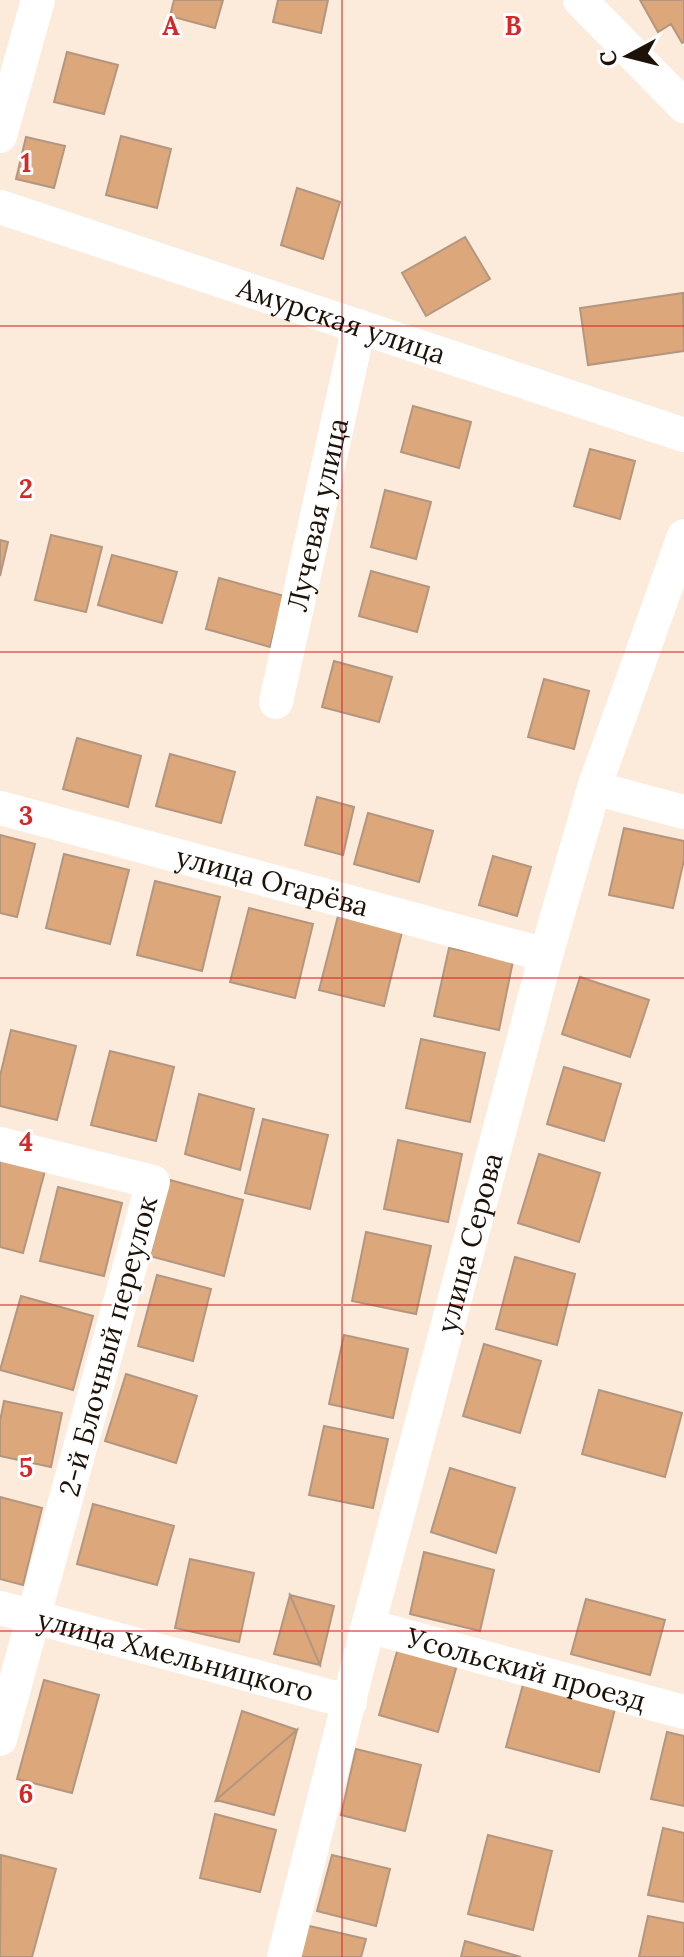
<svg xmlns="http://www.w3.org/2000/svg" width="684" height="1957" font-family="Lora,serif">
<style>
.building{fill:#dda77c;stroke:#b3967f;stroke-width:2}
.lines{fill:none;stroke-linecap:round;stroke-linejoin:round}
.minor{stroke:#fff;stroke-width:34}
.grid{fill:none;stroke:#d62828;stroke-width:2;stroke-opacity:0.55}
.labels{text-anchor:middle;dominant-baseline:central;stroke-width:6;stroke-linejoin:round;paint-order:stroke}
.street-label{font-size:28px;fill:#1c1208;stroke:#fff}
.grid-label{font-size:26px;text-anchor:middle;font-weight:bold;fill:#d62828;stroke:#fff;stroke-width:6;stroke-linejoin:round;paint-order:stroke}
</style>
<rect width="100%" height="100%" fill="#fceada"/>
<path class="building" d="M174 0H223L215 28 170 16Z
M278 0H328L321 33 273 22Z
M640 0H684V42L682 43 671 24 658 32Z
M67 52 118 65 104 114 54 102Z
M121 136 171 149 157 208 106 195Z
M26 137 65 146 54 188 16 179Z
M297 188 340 202 323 259 281 245Z
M465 237 490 279 426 316 402 273Z
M683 293 684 351 588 365 580 308Z
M413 406 471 422 459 468 401 452Z
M590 449 635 461 620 519 574 506Z
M385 490 431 502 416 559 371 547Z
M51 535 102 547 86 612 35 600Z
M0 540 8 542 0 576Z
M112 555 177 572 162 623 98 605Z
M371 571 429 587 417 632 359 616Z
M219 578 284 596 270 647 206 629Z
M334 661 392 677 379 722 322 707Z
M544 679 589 691 574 749 528 737Z
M77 738 141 756 128 807 63 789Z
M170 754 235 772 221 823 156 806Z
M317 797 354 807 343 855 305 845Z
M368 813 433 831 419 882 354 864Z
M624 828 684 841V860L673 908 609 895Z
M0 835 35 844 17 917 0 913Z
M64 854 129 870 110 944 46 928Z
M493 856 531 867 517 916 479 905Z
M155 881 220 897 202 971 137 955Z
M249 908 313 924 295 998 230 982Z
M338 916 402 932 384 1006 319 990Z
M449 948 513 961 499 1030 434 1016Z
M580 977 649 1000 630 1057 562 1034Z
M11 1030 76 1046 57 1120 0 1106V1076Z
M421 1039 485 1053 470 1122 406 1108Z
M110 1051 174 1067 156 1141 91 1125Z
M564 1067 621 1084 604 1141 547 1124Z
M199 1094 254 1109 240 1170 185 1154Z
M263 1119 328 1135 310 1209 245 1193Z
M398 1140 462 1154 448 1222 384 1209Z
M539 1154 600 1173 579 1242 518 1223Z
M0 1155 46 1167 23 1253 0 1247Z
M170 1180 243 1200 224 1276 150 1256Z
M58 1187 122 1203 104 1276 40 1261Z
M366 1232 431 1246 416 1314 352 1301Z
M515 1257 575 1274 557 1345 496 1329Z
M157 1275 211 1289 193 1361 138 1346Z
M21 1296 93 1316 73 1390 0 1370Z
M344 1335 408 1349 393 1418 329 1404Z
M484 1344 541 1361 520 1433 463 1416Z
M126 1374 197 1396 176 1463 105 1441Z
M599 1390 682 1413 665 1477 582 1454Z
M4 1401 62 1413 51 1467 0 1456V1421Z
M324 1426 388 1439 373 1508 309 1495Z
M450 1468 515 1488 496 1553 431 1532Z
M0 1497 42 1508 23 1585 0 1579Z
M93 1504 174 1526 157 1585 77 1564Z
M424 1552 494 1570 480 1631 410 1614Z
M190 1559 254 1573 239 1642 175 1628Z
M290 1595 334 1606 320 1665Z
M290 1595 320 1665 274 1654Z
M586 1599 665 1620 650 1675 571 1654Z
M398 1648 457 1665 438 1732 379 1715Z
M44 1680 99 1695 72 1793 17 1779Z
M524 1681 616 1705 599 1772 506 1747Z
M242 1711 297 1730 216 1800Z
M297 1730 274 1815 216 1800Z
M667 1732 684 1736V1806L651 1799Z
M356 1749 421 1765 405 1831 341 1815Z
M215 1814 276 1830 260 1892 200 1878Z
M663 1828 684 1833V1902L648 1895Z
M488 1835 552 1851 533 1930 468 1914Z
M1 1855 56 1869 32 1957H0Z
M332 1855 390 1869 376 1926 317 1911Z
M648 1916 684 1923V1957H639Z
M305 1925 366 1939 361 1957H298Z
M465 1941 521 1957H461Z"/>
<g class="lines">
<g class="minor">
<path d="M580 0 684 106"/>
<path d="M0 136 38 0"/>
<path id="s1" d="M0 207 684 435"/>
<path id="s2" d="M276 702 359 326"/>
<path d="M594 788 684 812"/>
<path id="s3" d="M0 808 546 955"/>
<path d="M0 1144 153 1182 0 1739"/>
<path id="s4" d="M0 1608 350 1702"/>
<path id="s5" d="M368 1626 684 1712"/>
<path id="s6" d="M284 1957 368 1626 546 955 594 788 684 536"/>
</g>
</g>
<path class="grid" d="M342 0V1957M0 326H684M0 652H684M0 978H684M0 1305H684M0 1631H684"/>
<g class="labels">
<g class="street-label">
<text stroke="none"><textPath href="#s1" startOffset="360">Амурская улица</textPath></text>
<text stroke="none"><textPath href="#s2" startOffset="192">Лучевая улица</textPath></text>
<text stroke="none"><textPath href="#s3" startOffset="282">улица Огарёва</textPath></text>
<text stroke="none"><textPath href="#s6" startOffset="738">улица Серова</textPath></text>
<text transform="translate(108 1346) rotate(-75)">2-й Блочный переулок</text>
<text stroke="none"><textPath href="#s4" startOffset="182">улица Хмельницкого</textPath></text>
<text stroke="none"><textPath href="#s5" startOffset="164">Усольский проезд</textPath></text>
</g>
</g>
<g class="grid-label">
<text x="171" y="35">A</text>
<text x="513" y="35">B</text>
<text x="26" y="172">1</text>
<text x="26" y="498">2</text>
<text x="26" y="825">3</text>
<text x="26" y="1151">4</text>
<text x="26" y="1477">5</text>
<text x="26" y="1803">6</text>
</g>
<g transform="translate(628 56) rotate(263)" stroke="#ffffff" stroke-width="6" paint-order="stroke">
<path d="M0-6L14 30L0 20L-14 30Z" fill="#1c1208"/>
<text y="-12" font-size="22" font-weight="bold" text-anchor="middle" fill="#1c1208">С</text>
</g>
</svg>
